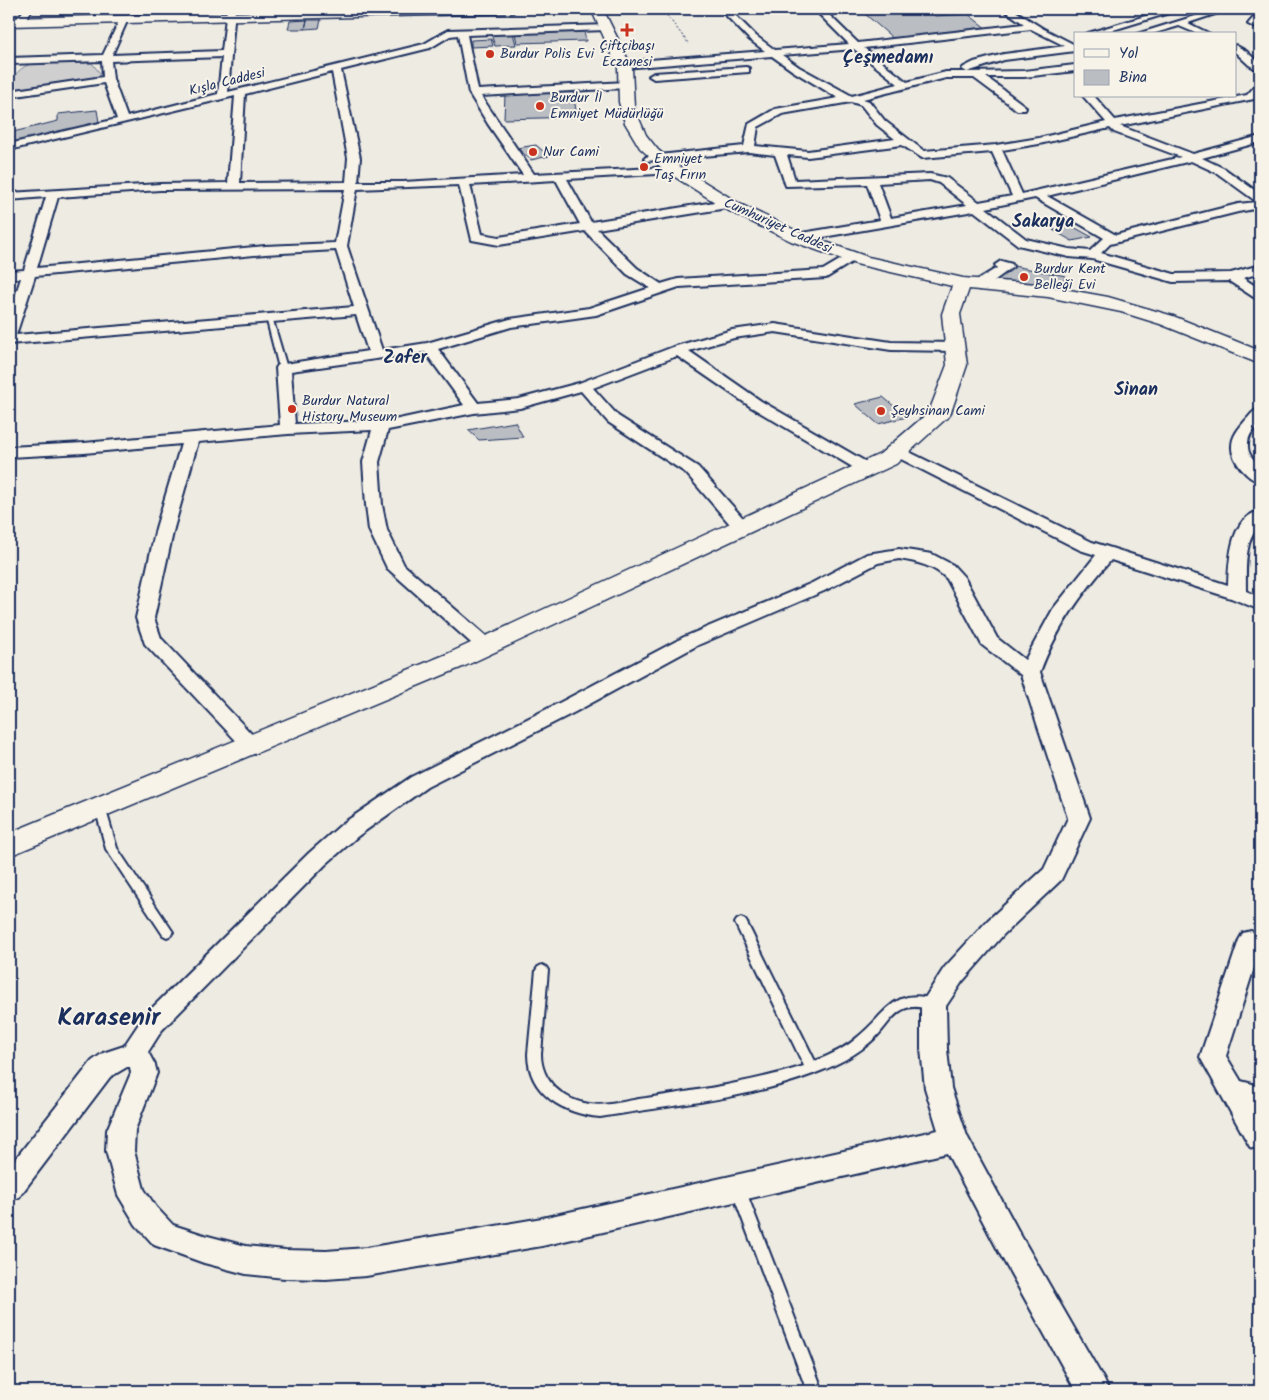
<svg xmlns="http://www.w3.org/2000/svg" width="1269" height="1400" font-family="Kalam,sans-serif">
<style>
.green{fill:#cfcfcf;stroke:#757f96}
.building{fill:#babdc2;stroke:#1b2f5e}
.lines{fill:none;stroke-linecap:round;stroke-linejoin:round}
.lane-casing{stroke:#1b2f5e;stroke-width:4}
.street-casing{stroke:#1b2f5e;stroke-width:4}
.secondary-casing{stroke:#1b2f5e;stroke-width:3}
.path{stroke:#1b2f5e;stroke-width:1;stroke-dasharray:2 2;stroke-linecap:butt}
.lane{fill:#f7f3e8;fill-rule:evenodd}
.street{fill:#f7f3e8;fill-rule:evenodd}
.secondary{fill:#f7f3e8;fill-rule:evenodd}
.poi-dot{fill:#c8321e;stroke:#f7f3e8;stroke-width:2}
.labels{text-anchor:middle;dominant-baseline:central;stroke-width:4;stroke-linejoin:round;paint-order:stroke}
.far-poi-label{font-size:14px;fill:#1b2f5e;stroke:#f7f3e8;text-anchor:start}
.far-street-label{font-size:14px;fill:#1b2f5e;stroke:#f7f3e8}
.far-district-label{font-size:18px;font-weight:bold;fill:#1b2f5e;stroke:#f7f3e8}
.near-district-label{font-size:25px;font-weight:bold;fill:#1b2f5e;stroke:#f7f3e8}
</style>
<rect width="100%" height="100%" fill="#eeebe2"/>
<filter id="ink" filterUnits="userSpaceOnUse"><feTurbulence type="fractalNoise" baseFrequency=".02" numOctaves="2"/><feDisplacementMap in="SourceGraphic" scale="10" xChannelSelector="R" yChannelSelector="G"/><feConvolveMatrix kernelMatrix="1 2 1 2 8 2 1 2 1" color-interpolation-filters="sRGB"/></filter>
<g filter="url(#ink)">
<path class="green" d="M34 63H92L102 76 9 90C13 75 19 67 34 63Z"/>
<path class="building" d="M137 9H161V13L136 14Z
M162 9H187L186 11 162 13Z
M930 11 935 16 968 14 987 29 895 40 865 14Z
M307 20H321L319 28 305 29Z
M307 20 305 29H288L290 21Z
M584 31 586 41 517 43 515 33Z
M513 33 516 45 495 46 491 34Z
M491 39 493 46 471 47V40Z
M573 91 577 117 504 119 505 94Z
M97 110 99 122 9 143V133L58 121V114Z
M536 145 549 156 531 160 517 148Z
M1072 226 1092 237 1072 241 1053 230Z
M1003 264 1066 276 1059 290 981 279Z
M883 397 907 417 878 424 855 404Z
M515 422 523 437 479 440 468 430Z"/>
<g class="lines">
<defs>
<path id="lane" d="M269 315 272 317 287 368 286 370 279 368 266 317Z
M100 803 104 804 105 807 117 848 173 932 171 935 167 937 163 935 106 849 95 807 96 804Z
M741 918 745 920 747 923 815 1061C831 1055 846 1048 859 1036 887 1013 894 986 937 1000L939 1004 937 1008C927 1011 915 1003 904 1009 892 1014 884 1030 875 1038 857 1055 835 1066 813 1074 745 1100 671 1105 600 1117 564 1114 528 1094 528 1054L536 970 538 967 542 965 546 967 548 970 541 1054C541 1081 563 1100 589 1104 608 1107 628 1100 646 1098 700 1090 753 1082 804 1066L735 923 737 920Z
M738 1183 743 1184 745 1189 823 1391H807L731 1189 733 1184Z"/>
<path id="street" d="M25 9H33L21 24H15L14 22Z
M227 9H235L228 92 424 44 448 30 609 25V29L606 30 467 35 478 90 626 82 631 85 626 88 481 96 534 174 675 167 681 170 675 173 567 179 591 222 727 200 731 201 733 204 731 207 727 208 597 229 637 268 661 284 678 279 823 270 850 254 854 253 860 257 826 278 679 287 596 315 511 327 438 349 478 403 519 399 579 383 673 347 732 330 775 324 891 342 955 343 960 344 962 347 960 350 955 351 891 350 775 332 734 338 689 351 761 401 873 466 875 469 873 472H861L751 407 677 356 593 388 618 416 698 467 750 526 747 530 741 531 735 530 686 473 608 422 581 391 520 408 474 413 388 430 379 462 382 505 387 530 404 565 493 642 496 646 493 650 486 652 479 650 387 568 369 530 366 505 363 462 372 430 288 434 198 442 174 528 154 618 161 638 261 744 258 749 251 751 244 749 145 644 136 618 156 528 181 444 84 453 9 457V447L84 443 280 425 276 368 278 365 368 351 356 315 9 344V315L21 278 9 279V271L24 270 46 197 9 200V193L160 184 228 183 235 96 9 150V144L117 119 104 83 9 97V91L103 77 102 61 9 64V58L103 55 120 19 124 16 128 19 112 55 222 51ZM458 35 469 93 488 124 523 175 403 182H358L360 158 341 70 430 48 450 36ZM222 57 218 94 127 117 113 79 111 61ZM332 72 348 158 346 182 240 183 245 94ZM556 180 580 224 499 237 482 234 470 185ZM459 185 472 240 499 245 585 231 627 274 650 288 589 308 510 319 427 343 382 350 347 246 357 189ZM345 189 335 243 265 246 37 268 58 197 160 190ZM336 250 354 307 16 335 35 276 265 254ZM425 352 464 405 394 420 295 424 291 371Z
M720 9H729L756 36 775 50 849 44 814 9H823L858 43 1024 24 1003 9H1012L1042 28 1075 45V51L1004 60 967 72 1024 71 1075 65V71L1024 77H986L1025 106 1026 108 1025 110H1017L974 78H946L863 99 869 101 885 121 924 151 996 145 1039 138 1106 122 1083 96H1094L1115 120 1247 95 1256 85 1260 84V92L1254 99 1120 126 1193 154 1260 136V142L1202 158 1225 169 1260 194V208L1238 212 1110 244 1101 253 1174 274 1231 273 1260 265V273L1243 278 1260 289V299L1255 298 1229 281 1173 282 1092 259 1069 257 1018 245 974 211 800 241 794 237 796 234 880 220 867 184 786 186 775 155 749 152 646 161 644 159 646 157 650 156 744 146 749 124 775 109 838 98 793 71 772 56 624 68 619 65 624 62 765 51 750 40ZM1031 29 1065 46 1004 54 974 62 964 67 962 69 967 72H946L907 82 864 48ZM854 49 898 84 852 96 799 67 782 55ZM851 102 861 105 877 125 895 139 808 151 755 146 758 127 782 114ZM1110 128 1114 132 1181 157 1022 194 1002 150 1039 144ZM902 145 922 158 992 152 1012 196 979 202 947 178 930 174 795 180 787 155 808 157ZM1191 161 1217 173 1257 202 1238 204 1116 235 1047 196ZM930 180 939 183 967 205 891 218 878 183ZM1035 198 1104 238 1090 251 1069 249 1026 239 986 208Z
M1169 9H1182L1100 34H1085Z
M1218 9H1230L1188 23 1210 34H1198L1179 26 1152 34H1137Z
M1253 9H1260V21L1258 23 1260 24V30L1248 24 1254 17Z
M1235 45 1246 51 1260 64V71L1249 65 1235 52Z
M746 67 749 68V72L654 79 649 76 654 73Z
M1001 261 1012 264 1013 267 984 288H974L972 285 974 282 997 268 995 265Z
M1260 408C1261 430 1248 429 1248 445 1247 457 1258 461 1260 470 1261 473 1260 479 1260 482 1247 479 1231 460 1232 446 1232 436 1239 428 1245 421 1250 416 1253 410 1260 408Z
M897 446 1092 542 1228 585C1229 561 1230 517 1260 511 1260 530 1254 528 1249 544 1245 559 1246 576 1246 591L1260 597V610L1231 598 1111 560C1081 594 1056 629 1040 672L1090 818 1061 880 1004 934 962 982 946 1006 947 1049 951 1088 967 1136 1020 1234 1104 1380 1109 1391H1076L1000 1254 947 1153 542 1246 366 1276 326 1279 285 1278 246 1274 204 1263 154 1245 136 1225 118 1195 106 1151 107 1130 131 1073 130 1067H127L110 1077 19 1197 9 1201V1167L92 1061 103 1053 124 1046 144 1016 309 853 342 824 411 777 561 702 684 637 812 583 867 554 899 549 932 554 953 565 964 577 997 638 1025 660 1053 609 1096 555 1080 550 891 454 889 451 891 448ZM899 559C918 562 934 566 947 579L982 645 1021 675 1068 818 1044 869 988 920 944 968 921 1004V1049L925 1088 938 1130 542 1218 366 1248 326 1251 285 1250 246 1246 204 1235 173 1225 156 1207 144 1189 134 1151 135 1130 157 1073 155 1065 148 1052 162 1030 325 865 358 836 427 787 575 712 698 645 824 591 878 563Z
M1251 931 1260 935V949L1226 1056 1241 1081 1260 1086V1108H1257L1260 1114V1150L1250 1147 1200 1057 1239 940 1243 933Z"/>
<path id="secondary" d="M383 9H518L512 13 9 26V18Z
M591 9H603L632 68 634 107 646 135 658 150 674 163 740 204 803 234 868 257 963 278 1036 284 1108 297 1173 316 1260 351V364L1160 324 1121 312 1048 297 969 289 960 314 967 365 950 415 896 464 465 666 9 856V833L447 654 880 454 929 412 947 365 942 314 952 286 856 264 791 241 729 211 664 170 640 148 625 123 619 102 618 68Z"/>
</defs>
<use href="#lane" class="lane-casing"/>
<use href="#street" class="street-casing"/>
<use href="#secondary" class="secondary-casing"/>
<path class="path" d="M662 9 689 44"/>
<use href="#lane" class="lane"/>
<use href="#street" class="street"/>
<use href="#secondary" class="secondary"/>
</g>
</g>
<g class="poi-dot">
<path d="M624.5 22.5h5v5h5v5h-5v5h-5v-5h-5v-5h5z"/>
<circle cx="490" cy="54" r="5"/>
<circle cx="540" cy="106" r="5"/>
<circle cx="533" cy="152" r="5"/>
<circle cx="644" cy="167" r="5"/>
<circle cx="1024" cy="277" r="5"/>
<circle cx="292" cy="409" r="5"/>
<circle cx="881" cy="411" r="5"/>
</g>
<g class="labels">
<g class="far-poi-label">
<text x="627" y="46" text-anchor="middle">Çiftçibaşı<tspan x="627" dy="16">Eczanesi</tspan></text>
<text x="500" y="54">Burdur Polis Evi</text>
<text x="550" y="98">Burdur İl<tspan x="550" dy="16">Emniyet Müdürlüğü</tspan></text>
<text x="543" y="152">Nur Cami</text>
<text x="654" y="159">Emniyet<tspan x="654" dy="16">Taş Fırın</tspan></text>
<text x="1034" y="269">Burdur Kent<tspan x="1034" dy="16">Belleği Evi</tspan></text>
<text x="302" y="401">Burdur Natural<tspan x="302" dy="16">History Museum</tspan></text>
<text x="891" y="411">Şeyhsinan Cami</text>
</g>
<g class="far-street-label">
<text transform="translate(227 82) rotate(-14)">Kışla Caddesi</text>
<text transform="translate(778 226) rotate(24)">Cumhuriyet Caddesi</text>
</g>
<g class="far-district-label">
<text x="888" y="58">Çeşmedamı</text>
<text x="1043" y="222">Sakarya</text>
<text x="405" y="358">Zafer</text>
<text x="1136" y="390">Sinan</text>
</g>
<g class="near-district-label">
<text x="109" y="1018">Karasenir</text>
</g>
</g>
<rect width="1269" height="1400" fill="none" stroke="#f7f3e8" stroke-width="30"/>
<rect x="15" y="15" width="1239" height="1370" fill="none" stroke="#1b2f5e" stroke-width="2" filter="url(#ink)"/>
<rect x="1074" y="32" width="162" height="65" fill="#f7f3e8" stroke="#9fa5b1"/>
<rect x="1084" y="49" width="25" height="8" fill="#f7f3e8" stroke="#9fa5b1"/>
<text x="1119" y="58" font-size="15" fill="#1b2f5e">Yol</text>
<rect x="1084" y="70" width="25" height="15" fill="#babdc2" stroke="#9fa5b1"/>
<text x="1119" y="82" font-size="15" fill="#1b2f5e">Bina</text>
</svg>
